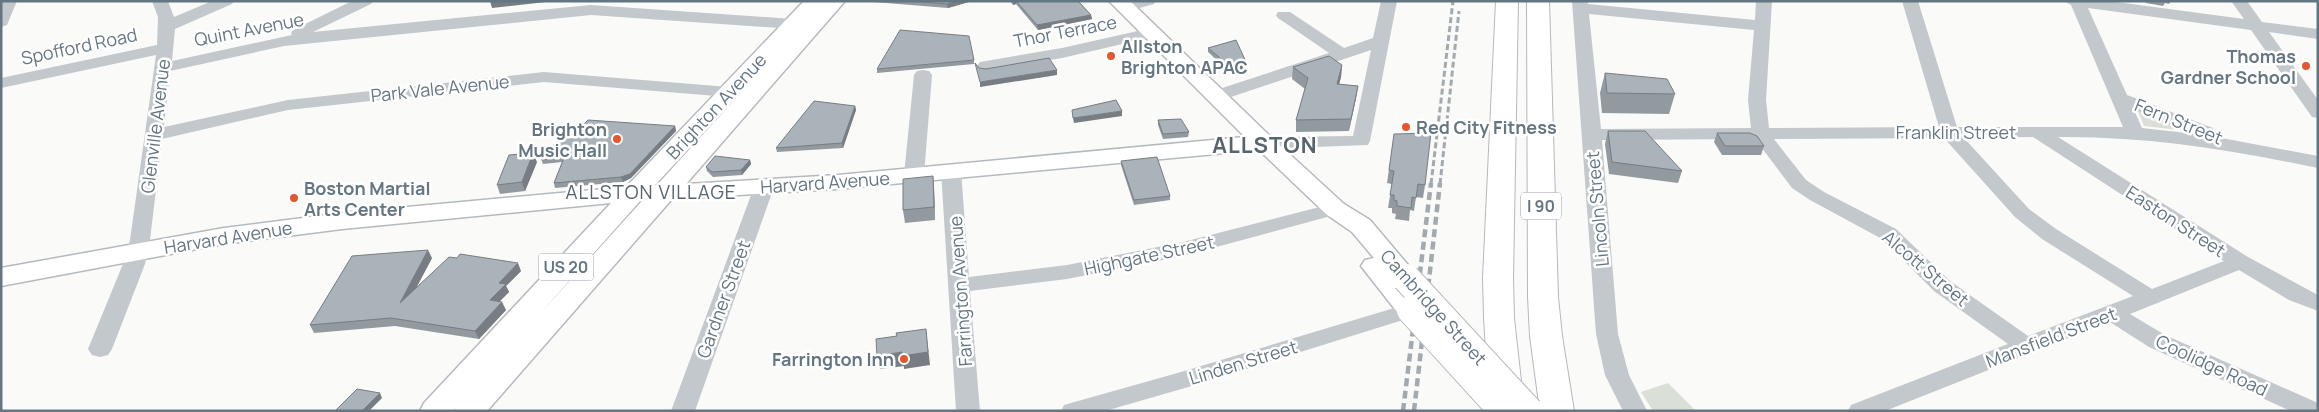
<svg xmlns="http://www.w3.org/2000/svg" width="2319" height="412" font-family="Manrope,sans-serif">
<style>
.green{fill:#dadfd7}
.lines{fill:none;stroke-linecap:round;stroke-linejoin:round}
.major-casing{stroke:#b5babe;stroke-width:3}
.highway-casing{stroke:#b4b9bd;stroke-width:2}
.minor{fill:#c3c8cc;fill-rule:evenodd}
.major{fill:#fff;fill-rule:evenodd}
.highway{fill:#fff;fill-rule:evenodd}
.rail-far1{stroke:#a2aab0;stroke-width:3;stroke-dasharray:6 3;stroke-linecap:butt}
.rail{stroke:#a2aab0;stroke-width:4.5;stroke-dasharray:8 4.5;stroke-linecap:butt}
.major-bridge-casing{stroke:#b5babe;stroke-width:30;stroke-linecap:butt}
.major-bridge{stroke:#fff;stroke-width:28}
.wall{fill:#929a9f}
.shaded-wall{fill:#777d82}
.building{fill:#aab3b9;stroke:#777d82}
.poi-dot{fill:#e4572e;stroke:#fff;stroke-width:2}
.labels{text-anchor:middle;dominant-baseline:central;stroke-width:5;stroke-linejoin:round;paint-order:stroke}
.shield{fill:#fff;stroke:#939fa8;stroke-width:1}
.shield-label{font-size:16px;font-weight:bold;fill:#657683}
.street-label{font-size:18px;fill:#657683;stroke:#fff}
.poi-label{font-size:18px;font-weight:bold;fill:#657683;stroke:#fff;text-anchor:start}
.neighbourhood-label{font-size:19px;letter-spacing:1px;fill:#57646e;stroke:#fff}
.district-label{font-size:22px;font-weight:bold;letter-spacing:1px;fill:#57646e;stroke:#fff}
</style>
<rect width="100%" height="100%" fill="#fafaf8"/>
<path class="green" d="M2137 109 2196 132 2144 126Z
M1668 383 1696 411H1653L1641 392Z"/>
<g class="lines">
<defs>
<path id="major" d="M804 1H845L686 184 838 175 1245 137 1109 1H1130L1272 138 1344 204 1370 220 1419 278 1416 284 1406 287 1425 310 1421 317 1411 319 1401 317 1361 266 1365 260 1374 258 1352 232 1326 214 1259 150 838 189 672 199 487 411H454L456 408 453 411H420L424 403 611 203 342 229 224 244 1 286V268L224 228 342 213 626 187ZM750 83 657 185H655ZM640 201H642L537 317Z"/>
<path id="highway" d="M1496 1H1518L1513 278 1514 318 1523 399 1518 407 1507 411 1494 407 1489 399 1484 318 1483 278Z
M1527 1H1549L1558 297 1562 336 1574 411H1540L1530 336 1528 297Z"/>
</defs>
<use href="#major" class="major-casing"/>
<use href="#highway" class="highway-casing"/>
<path class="minor" d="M1 1H17L7 25 1 27Z
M152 1H168L174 17 212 1H234L232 4 175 29 172 61 292 35 291 33 293 30 352 1H373L371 4 313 32 591 5 793 19 799 21 801 24 799 27 793 29 591 15 284 46 170 71 164 127 288 100 544 72 729 87 735 88 738 92 735 96 729 97 544 82 288 110 162 139 150 240 145 264 112 349 108 355 100 357 92 355 88 349 123 264 130 240 156 55 1 88V78L157 45 158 17Z
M1129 1H1156L1154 4 1125 12 1119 10 1117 7 1119 4Z
M1381 1H1397L1370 141 1368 145 1264 149 1257 147 1255 143 1257 139 1264 137 1353 136 1371 50 1222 100H1210L1207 96 1210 92 1329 53 1278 18 1276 15 1278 12H1290L1344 48 1373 38Z
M1572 1H1588V4L1755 20 1756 1H1772L1766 100 1769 128 1939 127 1902 1H1918L1957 127H2123L2071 5 2064 1H2109L2244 19 2231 1H2247L2262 22 2318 29V39L2269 32 2318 100V118L2312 117 2251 30 2088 8 2127 95 2213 128 2215 132 2211 136 2318 156V168C2232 150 2147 136 2058 137L2248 257 2318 295V311L2289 300 2239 270 2130 314 2165 335 2318 403V411H2291L2149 347 2110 322 1885 411H1848L1851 405 2008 344 1934 291 1882 239 1810 200 1792 188 1755 139 1602 140 1618 334 1629 375 1647 411H1623L1605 375 1596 334ZM1589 14 1754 30 1748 100 1751 128 1601 129ZM2134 110 2195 134 2142 128ZM2033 137 2224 261 2152 289 2056 229 2029 209 1964 138ZM1944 138 2015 217 2042 239 2133 296 2028 336 1950 281 1896 229 1824 192 1806 180 1774 139Z
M1151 28 1157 30 1159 33 1157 36 1062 58 986 71 980 70 977 66 980 62 986 61 1062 48Z
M923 70 929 71 932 75 924 175 921 179 914 181 907 179 904 175 914 75 917 71Z
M951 165 958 167 961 171 969 277 1067 265 1183 242 1335 203 1342 205 1345 209 1342 213 1183 256 1067 279 970 291 980 411H956L941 171 944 167Z
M764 181 771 183 774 187 695 411H671L754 187 757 183Z
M1411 303 1419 305 1422 310 1419 315 1192 386 1105 411H1061L1064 405 1181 372Z"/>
<use href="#major" class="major"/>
<use href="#highway" class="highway"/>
<path class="rail-far1" d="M1431 184 1453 1
M1440 184 1459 11"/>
<path class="rail" d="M1403 411 1431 183
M1414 411 1440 183"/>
<defs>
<path id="major-bridge" d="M1406 278 1529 411
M1411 310 1503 411"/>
</defs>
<use href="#major-bridge" class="major-bridge-casing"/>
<use href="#major-bridge" class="major-bridge"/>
</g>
<path class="wall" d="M861 1H972L948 8Z
M1010 1H1078L1091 15 1092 19 1038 30 1016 4 1013 5Z
M2145 1H2171L2169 4 2165 3 2163 6 2146 3Z
M1208 48 1247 64V68L1231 73 1208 52Z
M974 60V64L877 73V69Z
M1342 65 1341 77 1339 84 1358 86 1356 98 1349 131 1296 132V120L1305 89 1292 79 1293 67Z
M1605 73 1675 94 1669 114 1602 113 1600 93Z
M855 106 856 110 843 148 777 152 776 148Z
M1158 120 1189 132 1188 137 1163 139 1158 125Z
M675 126 676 131 631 178 623 182 555 188 554 183 562 162 543 164 541 159 578 130Z
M1608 131 1682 171 1678 183 1609 174 1605 144Z
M1717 133 1764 146 1761 155H1722L1714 142Z
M1394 134 1425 185 1423 198 1416 197 1414 211 1410 210 1409 221 1395 219 1396 214 1392 213V208H1388L1392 184 1387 183Z
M750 160 751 164 742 175 713 177 707 171 706 167Z
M1121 161 1170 196V200L1134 205 1121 165Z
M537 162 525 191 500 194 497 185Z
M933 176 934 188 935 220 905 223 903 210Z
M432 258 416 288 521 271 506 286 509 292 499 302 506 310 479 339 395 326 314 333 310 325Z"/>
<path class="shaded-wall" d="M490 1H555L492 8Z
M957 1H972L948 8 947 4Z
M1013 1H1016V4L1013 5Z
M1091 15 1092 19 1038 30 1037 25Z
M1247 64V68L1231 73 1232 68Z
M1342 65 1341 77 1336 96 1337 84Z
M1057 70V75L980 87V82Z
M1358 86 1356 98 1349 131 1351 119Z
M855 106 856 110 843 148 842 143Z
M1122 111V116L1074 123 1073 118Z
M675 126 676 131 631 178 623 182 621 177Z
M533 153 537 162 525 191 522 182Z
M750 160 751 164 742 175 741 170Z
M933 176 934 188 935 220 934 207Z
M428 250 432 258 404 311 400 303Z
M518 263 521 271 506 286 509 292 493 308 490 300 499 283Z
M502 302 506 310 479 339 475 331Z
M926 329 930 365 904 369V366L880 369 877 356 902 352Z
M380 393 382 398 369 411H362Z"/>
<path class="building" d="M911 1H957L947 4Z
M1016 1H1078L1091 15 1037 25Z
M900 30 969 36 974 60 877 69Z
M1236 40 1247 64 1232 68 1208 48Z
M1329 56 1342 65 1337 84 1358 86 1351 119 1296 120 1308 78 1293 67Z
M1049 58 1057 70 980 82 975 63 979 68 986 69Z
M1605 73 1667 79 1675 94 1607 93Z
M1116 100 1122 111 1073 118 1072 110Z
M814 101 855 106 842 143 776 148Z
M1181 119 1189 132 1163 134 1158 120Z
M588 120 675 126 630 174 621 177 554 183 564 158 541 159 568 129 578 130Z
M1608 131H1645L1682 171 1612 162Z
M1431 133 1425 185 1418 184 1416 198 1412 197 1411 208 1397 206V201L1394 200V195H1390L1394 171 1389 170 1394 134Z
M1717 133H1750L1757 136 1764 146H1725Z
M533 153 522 182 497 185 509 155Z
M715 156 750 160 741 170 712 172 706 167Z
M1157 157 1170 196 1134 200 1121 161Z
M933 176 934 207 903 210V179Z
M428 250 400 303 449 257 457 258 460 254 518 263 499 283 506 284 490 300 502 302 475 331 391 318 310 325 352 256Z
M926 329 928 352 902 356V352L877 356 876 339 897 336 896 333Z
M357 389 380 393 362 411H335Z"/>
<g class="poi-dot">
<circle cx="1111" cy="56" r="5"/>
<circle cx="2306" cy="66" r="5"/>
<circle cx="1406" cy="127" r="5"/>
<circle cx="617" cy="139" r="5"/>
<circle cx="294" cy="198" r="5"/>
<circle cx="904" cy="359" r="5"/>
</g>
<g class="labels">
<g class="shield">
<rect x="1521" y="192.5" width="40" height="27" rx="4"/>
<rect x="538.5" y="253.5" width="55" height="27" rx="4"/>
</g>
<g class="shield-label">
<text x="1541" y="206">I 90</text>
<text x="566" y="267">US 20</text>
</g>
<g class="street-label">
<text transform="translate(249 29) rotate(-11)">Quint Avenue</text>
<text transform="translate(1065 31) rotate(-11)">Thor Terrace</text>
<text transform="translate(79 46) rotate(-12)">Spofford Road</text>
<text transform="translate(440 88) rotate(-6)">Park Vale Avenue</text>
<text transform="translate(716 106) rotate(-47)">Brighton Avenue</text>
<text transform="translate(2179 121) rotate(22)">Fern Street</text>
<text transform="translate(155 126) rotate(-83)">Glenville Avenue</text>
<text x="1956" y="132">Franklin Street</text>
<text transform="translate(825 182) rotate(-4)">Harvard Avenue</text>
<text transform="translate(1597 209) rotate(-95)">Lincoln Street</text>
<text transform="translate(2176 221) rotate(33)">Easton Street</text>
<text transform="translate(228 237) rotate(-9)">Harvard Avenue</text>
<text transform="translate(1149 255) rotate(-12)">Highgate Street</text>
<text transform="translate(1926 268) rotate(40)">Alcott Street</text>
<text transform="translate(960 291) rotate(-94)">Farrington Avenue</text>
<text transform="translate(723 299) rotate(-70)">Gardner Street</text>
<text transform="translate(1434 307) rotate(48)">Cambridge Street</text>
<text transform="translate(2051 337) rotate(-21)">Mansfield Street</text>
<text transform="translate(1243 362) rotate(-17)">Linden Street</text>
<text transform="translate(2212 365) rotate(25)">Coolidge Road</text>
</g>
<g class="poi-label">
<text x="1121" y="46">Allston<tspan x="1121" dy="21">Brighton APAC</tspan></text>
<text x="2296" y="56" text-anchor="end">Thomas<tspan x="2296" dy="21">Gardner School</tspan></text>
<text x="1416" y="127">Red City Fitness</text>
<text x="607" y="129" text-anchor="end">Brighton<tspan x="607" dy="21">Music Hall</tspan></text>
<text x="304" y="188">Boston Martial<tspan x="304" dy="21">Arts Center</tspan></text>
<text x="894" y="359" text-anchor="end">Farrington Inn</text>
</g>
<g class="neighbourhood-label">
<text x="651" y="192">ALLSTON VILLAGE</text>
</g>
<g class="district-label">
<text x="1265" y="145">ALLSTON</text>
</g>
</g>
<rect width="2319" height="412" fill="none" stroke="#657683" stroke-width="5"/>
</svg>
